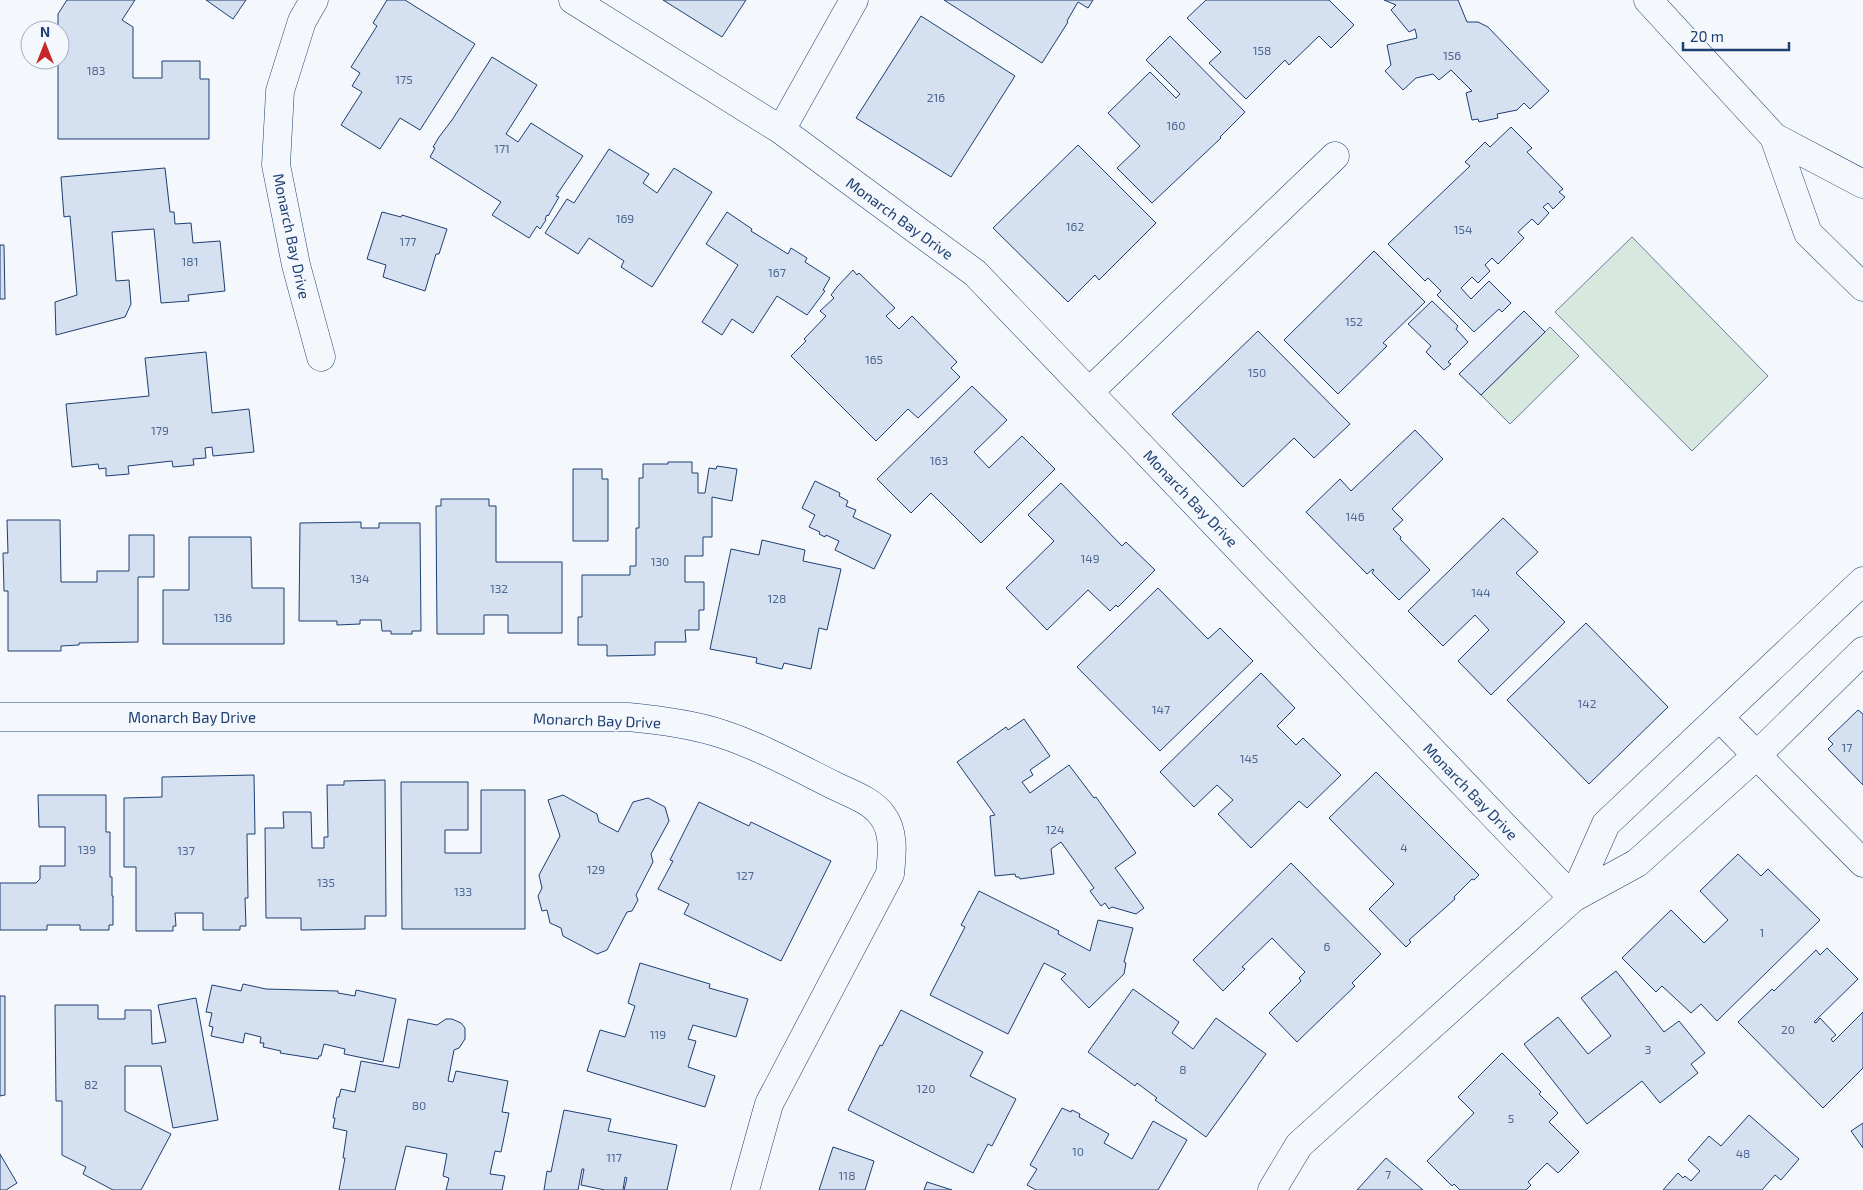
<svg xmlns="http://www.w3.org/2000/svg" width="1863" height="1190" font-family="'Exo 2',sans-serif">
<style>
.green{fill:#d7e8df;stroke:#687fa3}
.building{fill:#d5e0f0;stroke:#1d3f73}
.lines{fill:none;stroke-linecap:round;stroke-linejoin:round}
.minor-casing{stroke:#1d3f73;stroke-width:29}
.trunk-casing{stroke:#1d3f73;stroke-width:29}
.minor{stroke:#f4f7fb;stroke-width:28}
.trunk{stroke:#f4f7fb;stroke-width:28}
.labels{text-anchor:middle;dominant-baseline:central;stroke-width:4;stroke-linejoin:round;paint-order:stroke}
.number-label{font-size:12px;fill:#4b6792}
.street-label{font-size:15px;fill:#1d3f73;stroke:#f4f7fb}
</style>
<rect width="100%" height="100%" fill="#f4f7fb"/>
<path class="green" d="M1632 237 1768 376 1692 451 1555 312Z
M1550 327 1579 356 1510 424 1481 395Z"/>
<path class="building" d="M67 0H135L122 20 133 27V78H162V61H200V79H209V139H58V60H60V30H58V14Z
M206 0H246L233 19Z
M387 0H405L475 44 420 130 400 118 380 149 341 125 362 92 352 86 360 73 351 67 377 26 373 23Z
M663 0H746L722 37Z
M944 0H1093L1088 8 1078 2 1067 21 1068 22 1042 63Z
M1206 0H1329L1354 25 1331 48 1319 36 1289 65 1285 60 1246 99 1209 63 1221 52 1187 18Z
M1384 0H1458L1467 22H1478L1488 27 1549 91 1530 109 1524 103 1517 110 1497 114 1498 118 1479 122 1478 119 1472 120 1466 93 1472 91 1451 70 1439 80 1433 74 1416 78 1403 90 1385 71 1391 65 1387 45 1417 38 1416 33 1415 29 1409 32 1391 10 1396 5Z
M921 16 1015 76 951 177 856 118Z
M1170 36 1245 112 1220 137 1221 138 1152 203 1117 168 1140 146 1108 113 1150 72 1176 98 1180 94 1146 60Z
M492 57 537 85 506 134 518 142 531 123 583 156 556 196 559 197 548 216 547 215 545 219 546 220 540 229 537 226 529 238 492 215 501 202 430 157 435 148 433 147 439 137 452 120Z
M1511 127 1532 148 1527 152 1563 189 1559 192 1565 197 1553 209 1548 203 1543 207 1549 213 1538 225 1532 219 1518 232 1524 238 1498 264 1492 258 1485 265 1490 271 1478 283 1472 277 1461 288 1471 299 1489 281 1511 303 1502 312 1499 309 1474 332 1437 295 1441 291 1428 278 1425 281 1388 244 1470 166 1465 162 1485 142 1490 147Z
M1078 145 1156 223 1099 280 1095 275 1068 302 993 228Z
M609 149 649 174 643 183 657 193 674 168 712 192 652 287 621 267 624 261 589 238 578 254 545 233 567 199 574 203Z
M165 168 170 212H174L175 224 191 223 193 243 220 241 225 291 188 295 189 301 161 303 154 229 112 232 116 281 129 280 131 304 125 317 56 335 55 302 77 295 70 216 64 217 61 177Z
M382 212 401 217 402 215 447 229 439 254H436L425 291 383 277 386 265 367 259Z
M727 212 752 229 751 231 788 254 791 248 807 258 805 262 830 278 823 290 825 291 807 315 777 296 753 333 732 319 722 335 702 322 738 265 706 244Z
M0 245H4L5 299H0Z
M1374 251 1425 302 1383 343 1387 346 1338 394 1284 340Z
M853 270 857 275 859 273 895 308 886 316 899 329 912 316 957 362 951 368 960 377 918 418 908 409 876 441 791 356 806 341 804 339 826 316 820 311 834 298 831 295 837 287Z
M1432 301 1458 326 1456 329 1468 342 1448 362 1451 364 1444 370 1426 352 1431 346 1408 324Z
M1524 311 1545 332 1481 395 1459 374Z
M1258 331 1350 424 1314 458 1294 438 1243 487 1172 414Z
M206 352 212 413 249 409 254 452 213 456 212 447 205 448 206 458 193 459 194 465 173 467 172 461 128 466 129 474 106 476V468L99 469 98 464 72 467 66 404 149 396 145 358Z
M972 386 1007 420 974 452 989 468 1022 436 1055 469 981 543 931 493 911 513 877 479Z
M1415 430 1443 459 1392 509 1403 520 1393 529 1401 537 1400 539 1430 570 1399 600 1372 573 1374 570 1373 569 1367 574 1306 512 1340 479 1351 491Z
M668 462H692V473H698V493H705L709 468 716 469 717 466 737 469 732 501 712 497V537H703V556H685V582H704V610H699V630H685L686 642H655V655L607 656V645H578V617H582V575H630V566H636V528H639V478H643V464H668Z
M573 469H602V479H608V541H573Z
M815 481 840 493 839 496 848 501 846 506 856 510 853 517 891 535 874 569 835 550 839 541 826 535 825 537 819 534 820 532 809 527 815 515 802 508Z
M1061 483 1122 546 1126 542 1155 570 1118 607 1116 605 1110 611 1088 590 1047 630 1006 588 1054 541 1028 515Z
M441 499H489V506H496V562H562V633H508V615H484V634H437L436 506H441Z
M1503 518 1538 552 1516 573 1565 622 1491 695 1458 661 1489 630 1475 615 1443 646 1408 611Z
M7 520H60L61 582H97V571H129V535H154V577H138V642L79 643V645L61 646V651H8V591H4L3 553H8Z
M361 522V528H379V523H420L421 631H412V634H391V631H382L381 620H360V624L337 625V621H299L300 523Z
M189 537H251L252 588H284V644H163V590H189Z
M762 540 805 550 803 561 841 569 827 630 819 628 811 669 784 663 782 669 756 663 757 658 710 649 731 549 759 555Z
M1158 588 1208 639 1220 628 1253 661 1160 751 1077 667Z
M1586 623 1668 707 1589 784 1507 700Z
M1261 673 1295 708 1277 726 1296 745 1303 738 1341 775 1307 808 1299 801 1251 848 1218 814 1233 800 1217 785 1194 807 1160 772Z
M1858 710 1863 714V785L1828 749 1833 744 1828 739Z
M1024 719 1050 756 1030 770 1033 775 1022 782 1030 793 1069 765 1094 798 1096 797 1136 853 1115 868 1144 908 1136 914 1112 907 1109 909 1105 903 1101 906 1090 891 1094 888 1061 842 1051 849 1054 874 1020 879 1019 877H1016L1015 874 995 876 990 816 995 815 957 762 1006 727 1008 730Z
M1376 772 1479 875 1474 880 1472 879 1454 897 1455 899 1409 940 1411 942 1406 947 1369 909 1394 884 1329 818Z
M254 775 255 834H247L248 898H245L246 926H240V930H203V913H175L176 926H173V931H136V867H124V798L162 797V777Z
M385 780 386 916H365V929L301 930V918H266L265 828H284L283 812H311L312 848H324V837H328L327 785H344V781Z
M401 782H468V830H445V853H481V790H525V929H402Z
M38 795H106V832H110V877H112V896H113V925H109V930H80V925H47V930H0V883H36L40 879V866H65V827H39Z
M563 795 597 814 599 822 618 832 633 802 648 798 665 807 669 821 651 854 653 862 636 895 638 900 632 911 627 912 607 950 597 954 563 936 561 928 550 923 547 910 542 911 538 896 542 888 539 875 560 836 548 800Z
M699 802 749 826 751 822 831 861 781 961 684 914 689 904 658 889 673 861 670 860Z
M1738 854 1761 876 1768 869 1820 920 1717 1021 1701 1004 1691 1013 1662 986 1656 992 1622 958 1671 910 1704 943 1728 920 1700 891Z
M1291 863 1381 954 1352 983 1355 986 1297 1042 1269 1013 1301 981 1299 978 1305 972 1272 938 1242 967 1245 969 1223 991 1193 960Z
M979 891 1059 931 1058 934 1090 951 1098 920 1133 928 1124 962 1126 963 1124 974 1089 1008 1061 979 1066 974 1044 963 1008 1034 930 995 965 927 961 925Z
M1827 948 1858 979 1814 1022 1816 1023 1820 1018 1836 1035 1831 1039 1833 1042 1863 1012V1068L1823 1108 1738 1022 1772 989 1774 991 1816 950 1820 955Z
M640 963 710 984 709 988 748 999 736 1037 693 1025 688 1039 696 1041 688 1067 715 1076 705 1107 587 1071 600 1030 625 1037 635 1006 628 1003Z
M1616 971 1664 1032 1679 1021 1705 1053 1691 1064 1698 1073 1660 1103 1642 1081 1587 1124 1524 1044 1558 1017 1588 1054 1611 1036 1581 998Z
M243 984 266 989 338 991V993L355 996 356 990 396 999 383 1062 344 1054 345 1049 324 1044 321 1056H319L318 1059 280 1053 281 1051 263 1047 264 1043H260L261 1037 245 1033 243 1043 211 1036 213 1027 209 1026 212 1013 206 1012 212 985 241 991Z
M1133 989 1179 1022 1172 1033 1193 1049 1216 1018 1266 1054 1206 1137 1155 1100 1157 1098 1137 1083 1135 1086 1088 1052Z
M0 996H5V1095L0 1096Z
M196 998 218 1120 173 1128 161 1066H125V1111L171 1134 141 1190H113L83 1174 86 1167 62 1155V1101H56L55 1005H98V1019H125V1010H151L152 1044 166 1042 158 1005Z
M901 1010 983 1052 970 1076 1016 1099 992 1146 988 1144 973 1173 848 1110 880 1045 882 1046Z
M408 1019 437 1025 446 1019H452L461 1023 465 1028V1039L459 1048 454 1050 448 1081 453 1082 456 1071 508 1081 502 1112 509 1113 501 1152 495 1151 490 1174 505 1176 502 1190H446L449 1178 443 1176 447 1154 406 1146 395 1190H339L345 1158H343L347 1131 333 1128 335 1118H333L337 1097H339L341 1089 355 1092 361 1061 399 1068Z
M1502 1053 1541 1092 1539 1094 1558 1113 1549 1122 1579 1152 1558 1173 1547 1163 1528 1182 1531 1185 1526 1190H1460L1454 1184 1452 1186 1427 1161 1474 1113 1458 1097Z
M1062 1108 1071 1112 1072 1110 1080 1114 1079 1117 1109 1134 1104 1143 1132 1159 1153 1121 1187 1140 1158 1190H1036L1027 1185 1037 1169 1030 1165Z
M564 1110 611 1119 608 1131 677 1145 667 1190H624L627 1178 625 1177 623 1190H605L581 1185 584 1169H582L578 1190H544L547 1171 551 1172Z
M1749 1115 1799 1159 1781 1180 1775 1175 1762 1190H1663L1678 1173 1683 1178 1685 1176 1691 1181 1700 1171 1688 1160 1709 1136 1721 1146Z
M1863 1123V1148L1851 1131Z
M833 1147 874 1161 865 1190H819Z
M0 1154 17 1183 6 1190H0Z
M1386 1158 1423 1190H1357Z
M927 1182 952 1190H924Z"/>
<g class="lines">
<defs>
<path id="minor" d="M314 0 302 21 280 91 276 165 296 265 321 357
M573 0 781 130 975 273 1573 898
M781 130 854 0
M1089 392 1335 156
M0 717H628C660 720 692 724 722 734 759 746 799 768 833 785 849 793 871 800 882 815 895 832 892 854 890 874L769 1104 745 1190
M1719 717 1863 863
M1573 898 1606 824 1863 581
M1272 1190 1299 1145 1573 898 1637 863 1756 756 1863 651"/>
<path id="trunk" d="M1648 0 1774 137 1863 184
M1774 137 1808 233 1863 287"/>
</defs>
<use href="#minor" class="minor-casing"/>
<use href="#trunk" class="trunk-casing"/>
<use href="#minor" class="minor"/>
<use href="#trunk" class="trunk"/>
</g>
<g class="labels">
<g class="number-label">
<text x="1262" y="50">158</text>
<text x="1452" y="55">156</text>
<text x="96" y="70">183</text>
<text x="404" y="79">175</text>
<text x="936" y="97">216</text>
<text x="1176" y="125">160</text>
<text x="502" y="148">171</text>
<text x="625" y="218">169</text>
<text x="1075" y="226">162</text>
<text x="1463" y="229">154</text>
<text x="408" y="241">177</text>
<text x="190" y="261">181</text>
<text x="777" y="272">167</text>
<text x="1354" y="321">152</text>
<text x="874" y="359">165</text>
<text x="1257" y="372">150</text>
<text x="160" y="430">179</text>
<text x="939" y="460">163</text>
<text x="1355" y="516">146</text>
<text x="1090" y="558">149</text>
<text x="660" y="561">130</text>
<text x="360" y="578">134</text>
<text x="499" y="588">132</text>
<text x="1481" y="592">144</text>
<text x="777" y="598">128</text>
<text x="223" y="617">136</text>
<text x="1587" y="703">142</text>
<text x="1161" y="709">147</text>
<text x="1847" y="747">17</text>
<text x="1249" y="758">145</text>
<text x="1055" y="829">124</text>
<text x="1404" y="847">4</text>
<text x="87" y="849">139</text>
<text x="186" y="850">137</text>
<text x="596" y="869">129</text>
<text x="745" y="875">127</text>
<text x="326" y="882">135</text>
<text x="463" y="891">133</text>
<text x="1762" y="932">1</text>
<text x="1327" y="946">6</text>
<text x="1788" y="1029">20</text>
<text x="658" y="1034">119</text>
<text x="1648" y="1049">3</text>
<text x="1183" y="1069">8</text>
<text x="91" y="1084">82</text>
<text x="926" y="1088">120</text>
<text x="419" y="1105">80</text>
<text x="1511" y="1118">5</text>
<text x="1078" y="1151">10</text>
<text x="1743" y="1153">48</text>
<text x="614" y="1157">117</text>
<text x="1388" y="1174">7</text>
<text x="847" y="1175">118</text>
</g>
<g class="street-label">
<text transform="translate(900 218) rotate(36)">Monarch Bay Drive</text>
<text transform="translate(292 236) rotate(78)">Monarch Bay Drive</text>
<text transform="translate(1191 498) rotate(46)">Monarch Bay Drive</text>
<text x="192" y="717">Monarch Bay Drive</text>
<text transform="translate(597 720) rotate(2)">Monarch Bay Drive</text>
<text transform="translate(1471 791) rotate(46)">Monarch Bay Drive</text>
</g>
</g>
<g transform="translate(45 45)"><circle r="24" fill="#f4f7fb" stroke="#9eadc5"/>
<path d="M0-4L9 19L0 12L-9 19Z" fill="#c62828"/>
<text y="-8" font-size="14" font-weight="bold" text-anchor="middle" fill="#1d3f73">N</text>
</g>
<path d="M1683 42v8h106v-8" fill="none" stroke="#1d3f73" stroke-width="2.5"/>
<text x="1690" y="42" font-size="15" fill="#1d3f73" stroke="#f4f7fb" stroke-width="4" paint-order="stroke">20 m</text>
</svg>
